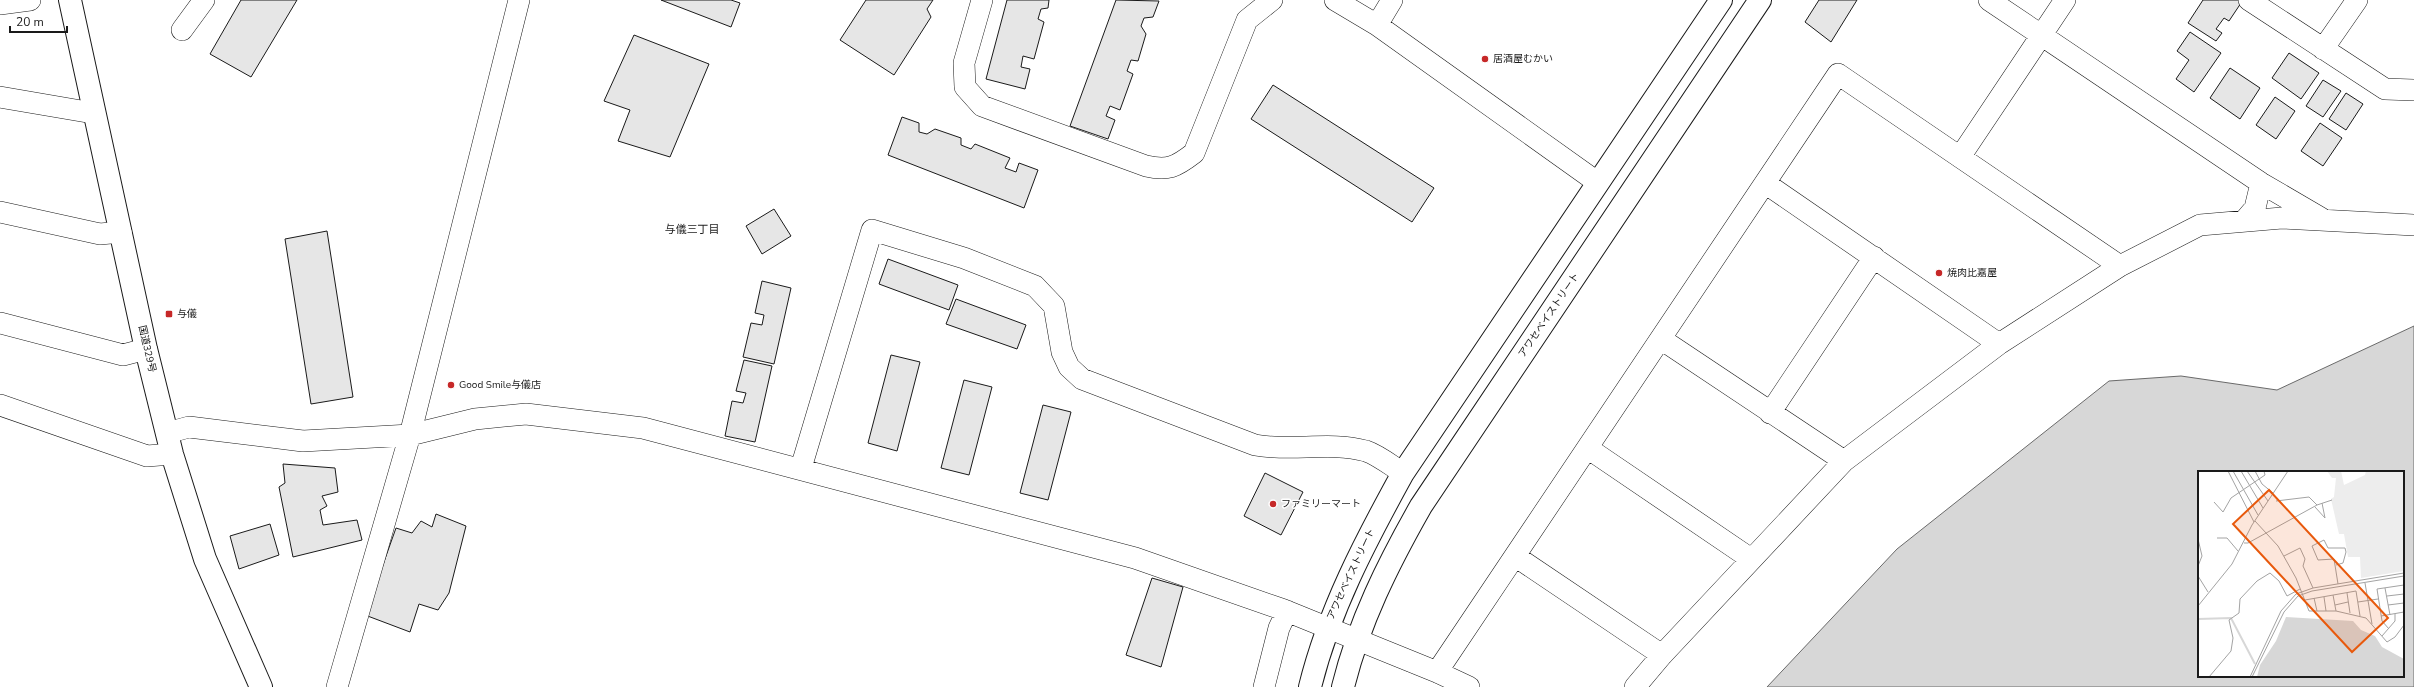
<svg xmlns="http://www.w3.org/2000/svg" width="2414" height="687" font-family="'Nunito Sans','Noto Sans JP',sans-serif">
<style>
.water{fill:#d7d7d7;stroke:#6a6a6a;fill-rule:evenodd}
.building{fill:#e6e6e6;stroke:#1a1a1a}
.lines{fill:none;stroke-linecap:round;stroke-linejoin:round}
.minor-casing{stroke:#1a1a1a;stroke-width:22}
.major-casing{stroke:#1a1a1a;stroke-width:24}
.highway-casing{stroke:#1a1a1a;stroke-width:24}
.minor{stroke:#fff;stroke-width:21}
.major{stroke:#fff;stroke-width:22}
.highway{stroke:#fff;stroke-width:22}
.poi-dot{fill:#c62828;stroke:#fff;stroke-width:1.5}
.labels{text-anchor:middle;dominant-baseline:central;stroke-width:3;stroke-linejoin:round;paint-order:stroke}
.poi-label{font-size:10px;fill:#1a1a1a;stroke:#fff;text-anchor:start}
.street-label{font-size:10px;fill:#1a1a1a;stroke:#fff}
.neighbourhood-label{font-size:11px;fill:#1a1a1a;stroke:#fff}
.inset-river{fill:none;stroke:#d7d7d7;stroke-width:2}
.inset-road{fill:none;stroke:#a3a3a3;stroke-width:1}
.view{fill:#e8590c;fill-opacity:0.15;stroke:#e8590c;stroke-width:2}
.inset-edge{fill:none;stroke:#1a1a1a;stroke-width:2}
</style>
<rect width="100%" height="100%" fill="#fff"/>
<path class="water" d="M2414 326V687H1767L1897 549 2109 381 2181 376 2277 390ZM2199 472H2403V676H2199Z"/>
<path class="building" d="M241 0H297L251 77 210 54Z
M661 0H731L740 3 731 27Z
M866 0H933L927 9 931 17 894 75 840 40Z
M1007 0H1049L1048 8 1041 9 1038 19 1044 22 1034 59 1023 56 1021 67 1030 69 1025 89 986 79Z
M1116 0 1159 1 1153 17 1144 18 1141 26 1146 34 1138 61 1131 60 1127 71 1133 74 1120 110 1110 106 1106 116 1115 120 1108 139 1070 126Z
M1819 0H1857L1831 42 1805 22Z
M2203 0H2243L2229 21 2224 18 2216 29 2222 33 2216 41 2188 23Z
M2190 32 2221 53 2194 92 2176 79 2189 60 2177 51Z
M634 35 709 64 670 157 618 141 630 110 604 101Z
M2289 53 2319 73 2301 99 2272 78Z
M2230 68 2260 88 2240 119 2210 98Z
M2323 80 2341 91 2323 117 2306 106Z
M1273 85 1434 188 1412 222 1251 119Z
M2346 93 2363 104 2346 130 2329 119Z
M2275 97 2295 111 2276 139 2256 125Z
M902 117 919 123V132L927 134 935 129 961 138V145L971 149 975 144 1010 158 1005 168 1016 172 1019 163 1038 170 1024 208 888 155Z
M2320 123 2342 138 2323 166 2301 151Z
M774 209 791 236 762 254 746 226Z
M327 231 353 397 311 404 285 239Z
M888 259 958 285 949 310 879 284Z
M762 281 791 288 774 364 743 357 751 323 762 325 764 315 755 313Z
M956 299 1026 325 1017 349 946 324Z
M891 355 920 362 897 451 868 443Z
M744 360 772 366 755 442 725 436 732 401 743 403 746 393 736 391Z
M964 380 992 387 969 475 941 468Z
M1043 405 1071 412 1048 500 1020 493Z
M283 464 335 468 338 492 322 496 327 506 320 510 323 525 357 520 362 540 293 557 279 487 285 483Z
M1265 473 1303 492 1281 535 1244 516Z
M436 514 466 526 449 593 438 610 419 604 410 632 365 615 396 528 412 533 421 521 432 527Z
M270 524 279 555 239 569 230 536Z
M1152 578 1183 587 1161 667 1126 655Z"/>
<g class="lines">
<defs>
<path id="minor" d="M982 0 964 63 965 87 982 106 1146 166C1168 171 1176 167 1194 153L1247 20 1272 0
M1335 0 1377 25 1597 182
M1989 0 2261 183 2321 218
M2249 0 2385 89 2414 90
M0 4 30 0
M1377 25 1392 0
M182 30 204 0
M2323 49 2357 0
M0 97 93 113
M1960 157 2065 0
M1765 183 1999 344
M0 212 100 234 121 232
M2244 221 2255 208 2261 183
M0 323 123 355 146 349
M1661 339 1844 461
M0 405 147 456 172 454
M1770 413 1874 257
M167 433 189 427 303 441 410 435 475 419 526 414 643 428 1135 558 1284 610 1437 672 1469 687
M1589 449 1751 559
M801 468 872 230 964 258 1035 286 1054 306 1062 352 1069 367 1082 379 1255 445C1292 452 1329 441 1366 451 1378 455 1392 466 1403 473
M1515 556 1662 655
M1437 672 1838 74 2120 266
M337 687 410 435 519 0
M1264 687 1279 628 1287 611
M1635 687 1662 655 1844 461 1999 344 2120 266 2200 225 2282 218 2414 225"/>
<path id="major" d="M1310 687C1329 610 1365 542 1403 473L1721 0
M1343 687C1359 622 1388 564 1421 506L1760 0"/>
<path id="highway" d="M70 0 146 349 172 454 205 559 261 687"/>
</defs>
<use href="#minor" class="minor-casing"/>
<use href="#major" class="major-casing"/>
<use href="#highway" class="highway-casing"/>
<use href="#minor" class="minor"/>
<use href="#major" class="major"/>
<use href="#highway" class="highway"/>
</g>
<g class="poi-dot">
<circle cx="1485" cy="59" r="4"/>
<circle cx="1939" cy="273" r="4"/>
<rect x="165" y="310" width="8" height="8" rx="2"/>
<circle cx="451" cy="385" r="4"/>
<circle cx="1273" cy="504" r="4"/>
</g>
<g class="labels">
<g class="poi-label">
<text x="1493" y="59">居酒屋むかい</text>
<text x="1947" y="273">焼肉比嘉屋</text>
<text x="177" y="314">与儀</text>
<text x="459" y="385">Good Smile与儀店</text>
<text x="1281" y="504">ファミリーマート</text>
</g>
<g class="street-label">
<text transform="translate(1549 315) rotate(-56)">アワセベイストリート</text>
<text transform="translate(147 349) rotate(77)">国道329号</text>
<text transform="translate(1351 574) rotate(-65)">アワセベイストリート</text>
</g>
<g class="neighbourhood-label">
<text x="692" y="229">与儀三丁目</text>
</g>
</g>
<g transform="translate(2198 471)">
<rect width="206" height="206" fill="#fff"/>
<path d="M129 0H143L146 14 167 4 168 0H206V100L163 107 162 86H150L146 63H141L133 28 136 26 138 7H134Z" fill="#ededed"/>
<path d="M88 146 155 150 163 159 177 165 184 176 206 188V206H59L62 194 78 170Z" fill="#d7d7d7"/>
<path class="inset-river" d="M0 148 33 147 57 193"/>
<path class="inset-road" d="M30 0 56 51M35 0 60 44M43 0 65 37M49 0 70 30M57 0 64 13 75 22M78 30 111 26 119 34M16 31 25 41 33 27 67 4 66 0M117 36 127 47 124 32M57 50 80 75 98 107 111 140H138L168 147 189 171 197 166 206 154M19 67H29L40 80M0 68 4 85 0 95M46 72H50L119 34 134 29M86 85 102 77 107 88 105 95 115 117M138 94 145 92 148 81 147 77H130L126 69 114 75 120 89 136 88 140 113M0 105 10 121M167 112 174 153M187 117 192 144M149 122 152 142M135 124 138 140M189 125 206 123M126 126 128 140M116 127 119 140M107 129 158 120 162 145M160 131 180 128M137 134 150 131M190 134 206 132M0 135 34 93 54 54 90 0M183 145 206 141M191 158 184 150 179 118 206 114M184 165 197 150V143M11 206 33 180 35 167 31 149 41 142 42 128 59 110 72 102 81 110 89 125 102 118M52 206 83 140 98 123 115 117 206 102M54 206 86 141 100 125 114 120 206 105"/>
<path class="view" d="M71 19 190 147 154 181 35 53Z"/>
<rect width="206" height="206" class="inset-edge"/>
</g>
<path d="M10 26v6h57v-6" fill="none" stroke="#1a1a1a" stroke-width="2"/>
<text x="16" y="26" font-size="12" fill="#1a1a1a" stroke="#ffffff" stroke-width="3" paint-order="stroke">20 m</text>
</svg>
